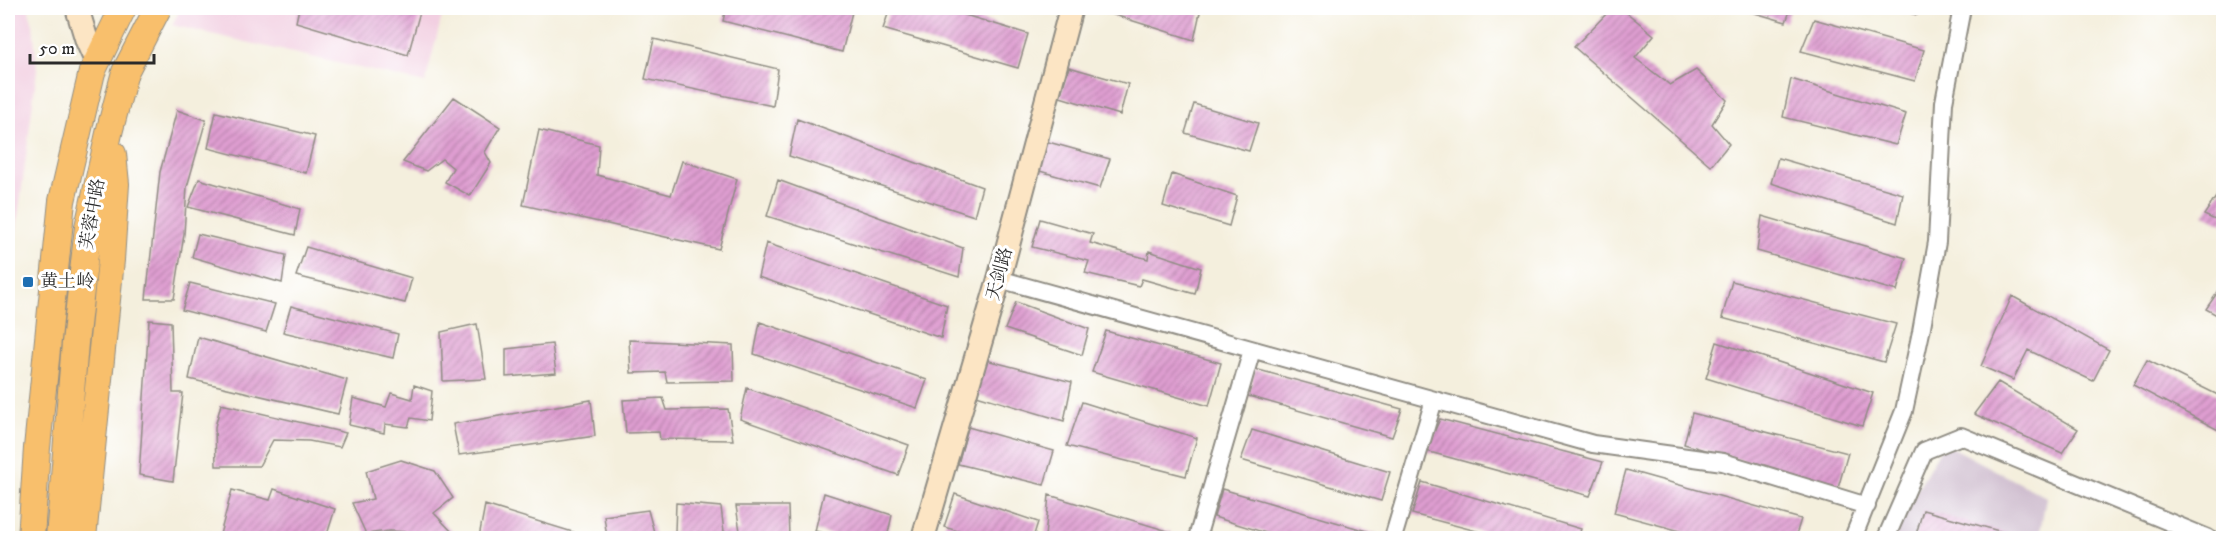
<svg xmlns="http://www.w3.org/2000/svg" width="2231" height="546" font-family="'IM FELL DW Pica','Noto Serif SC',serif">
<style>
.built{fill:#f2cfe1}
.industrial{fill:#cfbdcf}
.building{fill:url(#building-hatch)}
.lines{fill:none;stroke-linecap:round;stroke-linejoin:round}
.street-casing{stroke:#908d84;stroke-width:20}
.secondary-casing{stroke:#908d84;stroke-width:26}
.primary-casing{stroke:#908d84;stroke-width:28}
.street{stroke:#fff;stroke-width:16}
.secondary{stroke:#fce5c4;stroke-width:22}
.primary{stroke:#f8bf6c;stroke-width:26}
.poi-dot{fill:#1f6fb2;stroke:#fff;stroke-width:2}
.labels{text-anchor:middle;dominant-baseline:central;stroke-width:6;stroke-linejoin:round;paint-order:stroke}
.street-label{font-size:18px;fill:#2b2b2b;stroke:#fff}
.poi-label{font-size:18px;fill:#2b2b2b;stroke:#fff;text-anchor:start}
</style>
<defs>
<pattern id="building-hatch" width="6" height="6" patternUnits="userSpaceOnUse" patternTransform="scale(1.5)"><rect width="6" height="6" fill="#df9ed1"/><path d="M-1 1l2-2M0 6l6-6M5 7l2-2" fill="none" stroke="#b581aa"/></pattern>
</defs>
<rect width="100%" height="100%" fill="#fff"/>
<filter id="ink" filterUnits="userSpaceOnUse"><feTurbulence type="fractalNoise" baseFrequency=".0167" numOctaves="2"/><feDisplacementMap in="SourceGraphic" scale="12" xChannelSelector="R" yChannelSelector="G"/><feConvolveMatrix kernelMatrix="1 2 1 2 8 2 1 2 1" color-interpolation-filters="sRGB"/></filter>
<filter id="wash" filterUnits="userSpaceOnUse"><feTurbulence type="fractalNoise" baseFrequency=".008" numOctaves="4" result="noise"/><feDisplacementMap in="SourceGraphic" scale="24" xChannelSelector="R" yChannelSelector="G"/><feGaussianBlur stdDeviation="1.35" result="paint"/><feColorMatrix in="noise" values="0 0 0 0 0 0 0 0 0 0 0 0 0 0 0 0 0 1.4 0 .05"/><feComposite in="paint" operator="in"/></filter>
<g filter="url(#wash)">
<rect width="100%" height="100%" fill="#f4efdd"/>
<path class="built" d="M8 8H28L33 24 37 70 8 296Z
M181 8H444L425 83 172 25Z"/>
<path class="industrial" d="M1944 443 2046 497 2039 538H1889Z"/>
<g id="blocks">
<path class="building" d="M299 8H421L408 55 296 22Z
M726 8H835L852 12 842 52 723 21Z
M890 8H942L1028 34 1018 68 883 29Z
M1092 8H1201L1194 40Z
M1612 8H1621L1654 35 1635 58 1670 85 1696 70 1727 100 1712 124 1729 144 1711 166 1574 47Z
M1738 8H1791L1786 22Z
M1892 8H1918L1917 15Z
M1814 19 1924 50 1915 81 1801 51Z
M654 39 778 69 773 106 645 79Z
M1069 67 1128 84 1120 115 1060 97Z
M1791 79 1906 114 1896 145 1783 117Z
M454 97 500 127 485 152 491 163 470 196 445 182 453 168 442 159 426 171 403 162Z
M1194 104 1258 123 1249 151 1185 133Z
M177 110 206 120 187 187 184 234 174 299H146L160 172Z
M216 112 315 136 306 173 208 148Z
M797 119 982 187 974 216 789 156Z
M539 130 599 145 597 175 671 195 682 161 737 179 719 249 523 205Z
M1041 140 1110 159 1100 188 1036 170Z
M1778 158 1903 194 1897 223 1771 183Z
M1172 174 1237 196 1229 226 1163 206Z
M199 179 300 209 295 235 188 207Z
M778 180 963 248 959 277 767 216Z
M2224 185V224L2204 215Z
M1762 216 1906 258 1897 291 1757 251Z
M1040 219 1093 234 1090 243 1148 259 1149 251 1201 268 1195 294 1142 279 1139 286 1085 273 1089 261 1032 247Z
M198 234 286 255 282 283 192 257Z
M766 243 947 305 941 338 758 277Z
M306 247 412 278 405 303 296 276Z
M1732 281 1896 324 1884 362 1722 318Z
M190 283 275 304 266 332 182 310Z
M2224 283V319L2206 309Z
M2012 296 2109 350 2093 381 2028 350 2013 380 1981 366Z
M1016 302 1089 329 1082 355 1005 329Z
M291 306 398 334 393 358 283 332Z
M149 320 171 322 173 393H183L173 481 139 475Z
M760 322 927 380 917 408 754 354Z
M477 324 486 379 443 381 441 332Z
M1106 331 1221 363 1209 406 1092 372Z
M198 337 347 380 338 414 189 379Z
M629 340 733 345 734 381 667 382 665 372 631 373Z
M1717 342 1873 393 1862 426 1706 378Z
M552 344 556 373 506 377V349Z
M982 359 1072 382 1064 421 973 394Z
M2147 360 2224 398V433L2133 385Z
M1255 369 1402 409 1392 437 1248 396Z
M1998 382 2078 429 2062 453 1974 414Z
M414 385 432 391 429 421 411 418 408 427 385 424 384 433 349 425 353 398 386 407 391 393 412 399Z
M747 388 909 445 898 475 740 419Z
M663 398 667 410 728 409 733 440 660 439 659 432 626 433 623 400Z
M591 400 595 436 459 455 453 424Z
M1082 402 1197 438 1186 476 1067 446Z
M221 404 346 433 340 447 309 441 273 440 259 466H216L215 427Z
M1692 413 1848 453 1838 488 1684 444Z
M1440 419 1603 462 1590 496 1426 451Z
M968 427 1054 451 1044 485 958 464Z
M1252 430 1390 472 1381 501 1241 460Z
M401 460 435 471 453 498 434 513 453 533 446 538H416L410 532 389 531 366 534 352 503 373 499 366 471Z
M1626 470 1801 519 1795 538H1706L1614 513Z
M1422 482 1581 529 1578 538H1503L1412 514Z
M274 489 335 509 326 538H219L232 490 270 500Z
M1222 489 1377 534 1376 538H1282L1214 517Z
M824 493 892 515 887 538H845L815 531Z
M955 494 1038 522 1033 538H982L944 527Z
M1049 495 1171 532 1170 538 1045 537Z
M676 503 721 507 724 532 740 531 736 506H788L789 538H607L604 516 648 510 655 536 675 532Z
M485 505 576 533 575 538H491L479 537Z
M1923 510 2010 534 2009 538H1915Z"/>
</g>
</g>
<g filter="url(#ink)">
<use href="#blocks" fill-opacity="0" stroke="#908d84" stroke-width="1.5"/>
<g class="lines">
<defs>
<path id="street" d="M999 279 1593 444 1723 462 1867 506
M1197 538 1252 350
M1393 538 1434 400
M1853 538 1904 411 1921 332 1937 242 1944 102 1962 8
M1886 538 1924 451 1961 436 2208 538"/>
<path id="secondary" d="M77 8 87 41 96 61
M923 538 999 279 1071 8"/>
<path id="primary" d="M31 538 37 448 62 201 92 72 123 8
M59 538 75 343 88 227 110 129 125 72 158 8
M83 538 111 260 116 184 113 154"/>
</defs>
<use href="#street" class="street-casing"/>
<use href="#secondary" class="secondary-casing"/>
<use href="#primary" class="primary-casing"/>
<use href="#street" class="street"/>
<use href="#secondary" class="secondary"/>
<use href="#primary" class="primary"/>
</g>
</g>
<rect class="poi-dot" x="22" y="276" width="12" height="12" rx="3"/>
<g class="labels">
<g class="street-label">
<text transform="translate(93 214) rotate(-80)">芙蓉中路</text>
<text transform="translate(1000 274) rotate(-75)">天剑路</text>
</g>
<g class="poi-label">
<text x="40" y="282">黄土岭</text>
</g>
</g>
<rect width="2231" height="546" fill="none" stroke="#fff" stroke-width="30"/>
<path d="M30 54v9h124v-9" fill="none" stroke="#2b2b2b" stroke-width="3"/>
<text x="39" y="54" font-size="18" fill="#2b2b2b" stroke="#ffffff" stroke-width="4.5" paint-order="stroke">50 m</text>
</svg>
